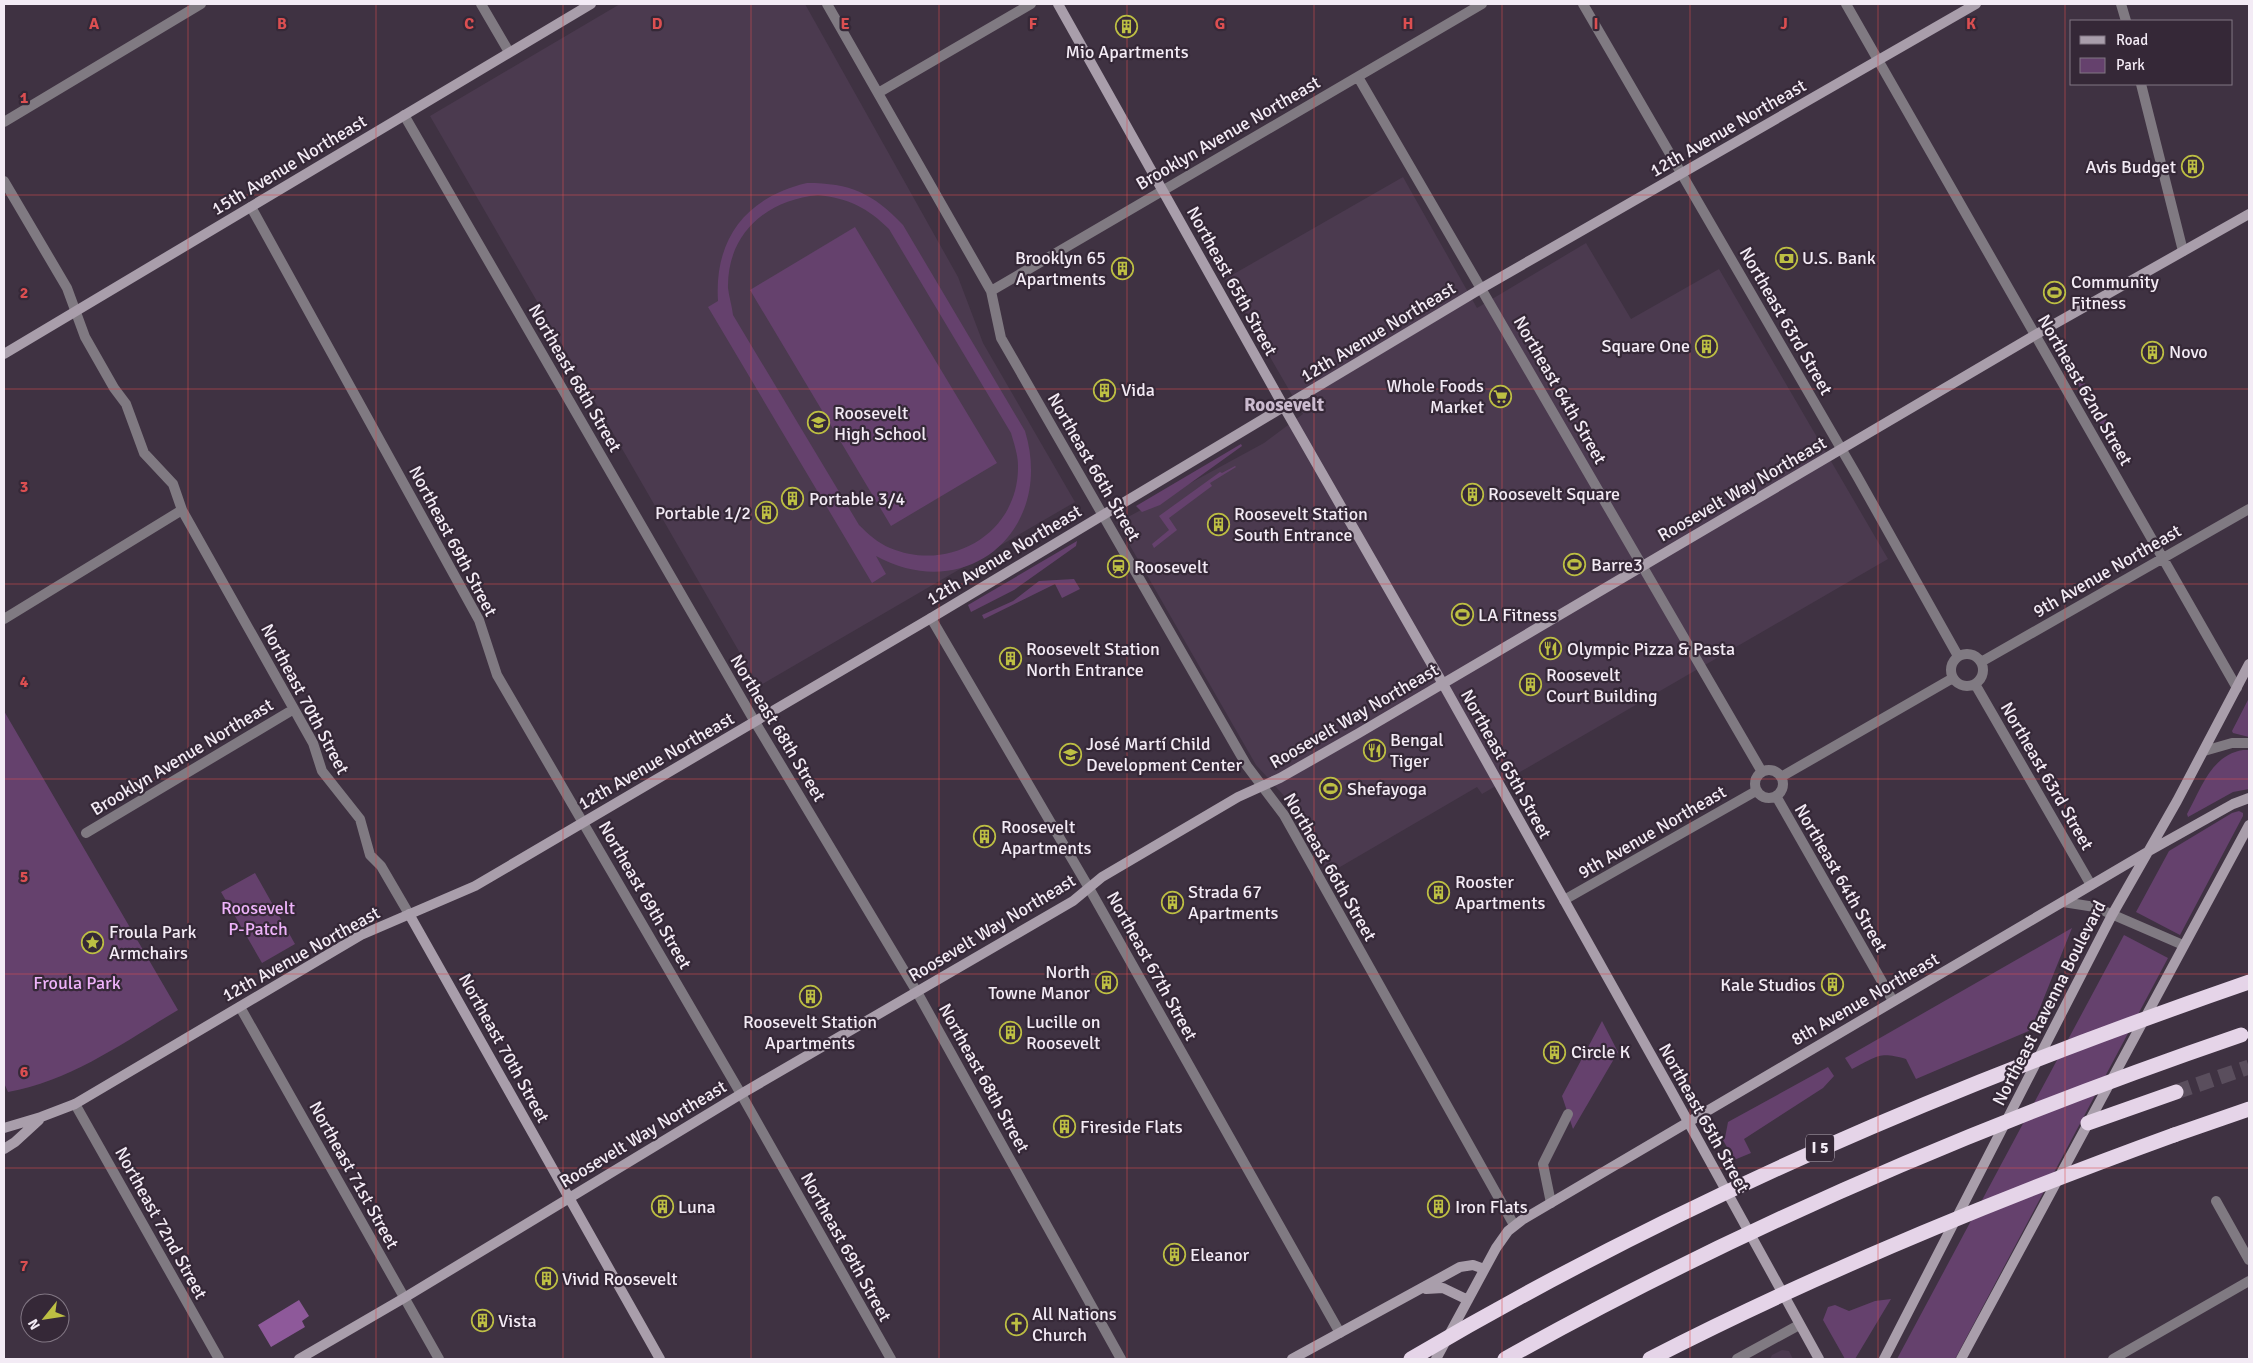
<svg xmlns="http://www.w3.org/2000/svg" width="2253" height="1363" font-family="Signika,sans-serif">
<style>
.built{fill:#4b3a4f}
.green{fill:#65416d;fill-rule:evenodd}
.forest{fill:#8e599a}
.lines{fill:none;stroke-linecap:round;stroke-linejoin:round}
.highway-tunnel{stroke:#5a4e5d;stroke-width:15;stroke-dasharray:15 8;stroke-linecap:butt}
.street{stroke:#807a82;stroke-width:10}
.secondary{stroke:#a99eab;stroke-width:10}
.highway{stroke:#e5d4e8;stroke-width:15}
.highway-bridge{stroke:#e5d4e8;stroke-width:15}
.grid{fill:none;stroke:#dc4f51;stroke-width:1;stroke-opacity:0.55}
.labels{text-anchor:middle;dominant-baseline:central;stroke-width:4.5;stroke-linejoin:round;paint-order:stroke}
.shield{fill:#352837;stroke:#bab0bc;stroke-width:1}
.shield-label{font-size:16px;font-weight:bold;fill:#f3ebf5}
.poi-label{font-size:18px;fill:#f3ebf5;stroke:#352837;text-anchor:start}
.street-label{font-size:18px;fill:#f3ebf5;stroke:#352837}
.park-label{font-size:18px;fill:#eeb3fa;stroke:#352837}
.neighbourhood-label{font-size:19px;font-weight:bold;fill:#cbbbcf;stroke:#352837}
.grid-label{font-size:16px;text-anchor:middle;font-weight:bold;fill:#dc4f51;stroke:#352837;stroke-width:4.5;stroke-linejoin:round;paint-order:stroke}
</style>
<rect width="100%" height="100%" fill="#3f3242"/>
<path class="built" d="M620 4H805L958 277 983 343 1075 502 759 686 430 116Z
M1403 177 1477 308 1586 243 1631 319 1719 269 1888 559 1482 794 1477 787 1328 874 1286 798 1256 765 1117 523 1264 443 1303 414 1225 279Z
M1782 1350 1789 1351 1793 1359H1770L1772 1355Z"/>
<path class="green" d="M807 183C850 183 873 193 903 225L1025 431C1055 529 968 606 876 556L886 574 872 583 708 307 718 301C714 238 747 197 807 183ZM818 195C848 198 868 208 889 229L1011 433C1014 444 1018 454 1018 466 1019 534 949 573 890 548 878 543 868 534 859 525L733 315C732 306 729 297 728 288 727 233 767 200 818 195Z
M855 227 997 463 891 526 750 290Z
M2071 360 2113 432 2107 436 2066 363Z
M1241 444 1242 446 1160 505 1142 512 1136 506Z
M1235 466 1236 467 1210 483 1212 486 1169 518 1177 530 1154 548 1152 544 1169 530 1159 516 1220 472 1222 473Z
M1077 541 1076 546 1014 590 971 612 968 605Z
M1074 579 1080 589 1062 598 1055 584 984 619 982 615 1013 601 1039 581Z
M2249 698V737L2233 733 2232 731Z
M4 711 178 1010C124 1042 71 1081 8 1092L4 1083Z
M2243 750H2249V789L2233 792 2188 817 2187 814C2201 789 2211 755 2243 750Z
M2239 811 2243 813V816L2180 935 2136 912 2169 851 2232 813Z
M255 873 295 944 262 963 221 892Z
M2072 928 2031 1030 1916 1079 1906 1059C1878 1051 1877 1057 1852 1069L1845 1058Z
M2124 935 2168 958 1955 1359H1897Z
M1602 1021 1618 1052 1573 1129 1562 1096Z
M1828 1067 1834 1076 1823 1088 1744 1139 1751 1153 1734 1160 1723 1140 1725 1138 1728 1122Z
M1891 1299 1855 1359H1845L1823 1320 1828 1307 1835 1305 1849 1311 1875 1301Z"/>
<path class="forest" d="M299 1300 309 1316 302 1321 305 1327 271 1347 258 1325Z"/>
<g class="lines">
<path class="highway-tunnel" d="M2176 1092 2249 1067"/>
<path class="street" d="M481 4 509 52
M827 4 991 291 1001 338 1247 766 1284 815 1514 1225
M1583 4 1857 476 1958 656
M1846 4 2237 688
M2121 4 2126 21
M1358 77 1762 772
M2141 84 2183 251
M878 93 1031 4
M404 115 755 722 917 992 1121 1359
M4 122 201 4
M4 181 67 288 85 337 114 388 126 404 144 453 173 484 182 510 313 743 322 771 360 819 370 855 381 866 409 914
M251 207 479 620 497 675 741 1094 891 1359
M991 291 1482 4
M931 618 1089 888 1340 1333
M4 619 182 510
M1951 670a16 16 0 1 1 32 0a16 16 0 1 1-32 0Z
M1981 662 2249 509
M1975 684 2091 885
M2204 751 2232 743H2249
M1755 784a14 14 0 1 1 28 0a14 14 0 1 1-28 0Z
M1781 777 1953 678
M1776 796 1893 1001
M86 833 294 709
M1564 900 1756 791
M2063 902 2095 907 2183 945
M240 1007 439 1359
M75 1104 219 1359
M2216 1201 2249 1260
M1551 1203 1543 1164 1568 1114
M1737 1359 1799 1325
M2113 1359 2249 1281"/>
<path class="secondary" d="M1058 4 1284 407 1443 684 1669 1087 1819 1359
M4 354 591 4
M409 914 660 1359
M4 1128 41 1117 75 1104 361 935 475 886 931 618 1482 288 1976 4
M4 1149 15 1142 39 1120
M1426 1289 1443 1288 1468 1300
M299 1359 404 1298 741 1094 1073 901 1102 877 1238 797 1280 778 1359 733 2035 335 2249 214
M1292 1359 1460 1267 1473 1265 1484 1269
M1436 1359 1496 1248 1508 1231 1522 1220 2149 851 2233 804 2249 798
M1884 1359 2112 915 2177 801 2249 664
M1961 1359 2249 825"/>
<path class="highway" d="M2088 1123 2176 1092
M2174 1135 2249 1109"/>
<path class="highway-bridge" d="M1411 1359C1676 1202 1959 1082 2249 982
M1505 1359C1740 1227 1987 1122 2241 1035
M1650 1359C1819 1272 1995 1200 2174 1135"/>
</g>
<path class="grid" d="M188 4V1359M376 4V1359M563 4V1359M751 4V1359M939 4V1359M1127 4V1359M1314 4V1359M1502 4V1359M1690 4V1359M1878 4V1359M2065 4V1359M4 195H2249M4 389H2249M4 584H2249M4 779H2249M4 974H2249M4 1168H2249"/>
<defs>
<symbol id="building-ring" viewBox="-11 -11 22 22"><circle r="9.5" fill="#352837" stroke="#bdbf43" stroke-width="1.5"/><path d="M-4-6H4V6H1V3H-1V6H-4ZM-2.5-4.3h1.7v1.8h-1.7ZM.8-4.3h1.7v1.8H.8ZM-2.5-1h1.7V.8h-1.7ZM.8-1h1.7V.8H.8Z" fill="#bdbf43"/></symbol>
<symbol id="bank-ring" viewBox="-11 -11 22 22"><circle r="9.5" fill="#352837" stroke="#bdbf43" stroke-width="1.5"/><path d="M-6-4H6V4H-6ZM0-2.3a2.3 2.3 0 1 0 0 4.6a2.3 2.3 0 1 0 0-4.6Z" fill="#bdbf43"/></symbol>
<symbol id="stadium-ring" viewBox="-11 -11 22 22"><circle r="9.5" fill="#352837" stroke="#bdbf43" stroke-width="1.5"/><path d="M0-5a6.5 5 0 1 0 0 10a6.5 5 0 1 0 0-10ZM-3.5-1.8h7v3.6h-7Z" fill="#bdbf43"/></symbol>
<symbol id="supermarket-ring" viewBox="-11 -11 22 22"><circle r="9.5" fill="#352837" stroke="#bdbf43" stroke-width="1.5"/><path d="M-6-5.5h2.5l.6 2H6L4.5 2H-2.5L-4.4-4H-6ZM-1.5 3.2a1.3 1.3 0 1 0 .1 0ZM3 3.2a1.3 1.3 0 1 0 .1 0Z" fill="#bdbf43"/></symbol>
<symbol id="school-ring" viewBox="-11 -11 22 22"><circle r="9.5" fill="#352837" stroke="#bdbf43" stroke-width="1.5"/><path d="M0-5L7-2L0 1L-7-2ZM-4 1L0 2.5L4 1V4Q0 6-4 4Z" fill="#bdbf43"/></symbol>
<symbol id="station-ring" viewBox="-11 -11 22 22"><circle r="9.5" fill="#352837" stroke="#bdbf43" stroke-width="1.5"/><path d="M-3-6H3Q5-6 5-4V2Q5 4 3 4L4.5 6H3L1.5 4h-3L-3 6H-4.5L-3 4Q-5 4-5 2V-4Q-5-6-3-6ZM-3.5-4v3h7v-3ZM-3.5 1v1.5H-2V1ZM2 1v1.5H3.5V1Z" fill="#bdbf43"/></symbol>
<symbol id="restaurant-ring" viewBox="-11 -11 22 22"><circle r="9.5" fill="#352837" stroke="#bdbf43" stroke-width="1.5"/><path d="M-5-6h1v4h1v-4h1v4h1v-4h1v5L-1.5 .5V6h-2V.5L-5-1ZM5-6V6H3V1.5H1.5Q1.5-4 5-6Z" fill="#bdbf43"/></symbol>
<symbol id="sight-ring" viewBox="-11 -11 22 22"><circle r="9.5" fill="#352837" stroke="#bdbf43" stroke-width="1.5"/><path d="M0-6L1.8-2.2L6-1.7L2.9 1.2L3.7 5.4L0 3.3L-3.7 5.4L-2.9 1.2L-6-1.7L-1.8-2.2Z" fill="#bdbf43"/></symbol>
<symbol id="church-ring" viewBox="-11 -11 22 22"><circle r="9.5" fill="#352837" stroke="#bdbf43" stroke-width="1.5"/><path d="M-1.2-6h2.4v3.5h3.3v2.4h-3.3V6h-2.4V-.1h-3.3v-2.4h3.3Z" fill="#bdbf43"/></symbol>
</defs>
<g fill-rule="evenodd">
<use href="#building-ring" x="1114" y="14" width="25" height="25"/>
<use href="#building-ring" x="2180" y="154" width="25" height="25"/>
<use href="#bank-ring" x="1774" y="246" width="25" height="25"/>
<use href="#building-ring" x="1110" y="256" width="25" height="25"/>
<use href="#stadium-ring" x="2042" y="280" width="25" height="25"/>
<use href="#building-ring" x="1694" y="334" width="25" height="25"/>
<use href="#building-ring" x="2140" y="340" width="25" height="25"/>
<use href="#building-ring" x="1092" y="378" width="25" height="25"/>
<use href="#supermarket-ring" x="1488" y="384" width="25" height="25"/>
<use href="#school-ring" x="806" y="410" width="25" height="25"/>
<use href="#building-ring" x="1460" y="482" width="25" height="25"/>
<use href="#building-ring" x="780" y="486" width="25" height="25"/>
<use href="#building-ring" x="754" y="500" width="25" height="25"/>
<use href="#building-ring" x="1206" y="512" width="25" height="25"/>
<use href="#stadium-ring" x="1562" y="552" width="25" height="25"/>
<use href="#station-ring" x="1106" y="554" width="25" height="25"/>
<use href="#stadium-ring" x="1450" y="602" width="25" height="25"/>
<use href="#restaurant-ring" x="1538" y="636" width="25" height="25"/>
<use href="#building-ring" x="998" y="646" width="25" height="25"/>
<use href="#building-ring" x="1518" y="672" width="25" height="25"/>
<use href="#restaurant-ring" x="1362" y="738" width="25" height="25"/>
<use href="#school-ring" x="1058" y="742" width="25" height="25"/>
<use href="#stadium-ring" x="1318" y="776" width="25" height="25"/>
<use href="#building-ring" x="972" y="824" width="25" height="25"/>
<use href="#building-ring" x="1426" y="880" width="25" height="25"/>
<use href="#building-ring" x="1160" y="890" width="25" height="25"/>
<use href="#sight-ring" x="80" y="930" width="25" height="25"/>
<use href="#building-ring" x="1094" y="970" width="25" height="25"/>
<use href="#building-ring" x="1820" y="972" width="25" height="25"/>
<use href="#building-ring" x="798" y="984" width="25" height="25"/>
<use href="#building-ring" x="998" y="1020" width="25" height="25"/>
<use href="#building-ring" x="1542" y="1040" width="25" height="25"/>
<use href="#building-ring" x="1052" y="1114" width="25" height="25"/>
<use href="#building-ring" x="650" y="1194" width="25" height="25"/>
<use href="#building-ring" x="1426" y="1194" width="25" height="25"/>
<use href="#building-ring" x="1162" y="1242" width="25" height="25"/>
<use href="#building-ring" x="534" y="1266" width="25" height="25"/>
<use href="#building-ring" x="470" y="1308" width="25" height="25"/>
<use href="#church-ring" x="1004" y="1312" width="25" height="25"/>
</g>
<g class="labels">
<rect class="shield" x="1806" y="1134.5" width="28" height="27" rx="4"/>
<g class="shield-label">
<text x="1820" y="1148">I 5</text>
</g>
<g class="poi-label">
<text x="1127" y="52" text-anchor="middle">Mio Apartments</text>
<text x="2176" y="167" text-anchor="end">Avis Budget</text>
<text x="1106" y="258" text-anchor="end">Brooklyn 65<tspan x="1106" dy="21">Apartments</tspan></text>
<text x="1802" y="258">U.S. Bank</text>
<text x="2071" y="282">Community<tspan x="2071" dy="21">Fitness</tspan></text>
<text x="1690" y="346" text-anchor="end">Square One</text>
<text x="2169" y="352">Novo</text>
<text x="1484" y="386" text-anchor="end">Whole Foods<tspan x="1484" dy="21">Market</tspan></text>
<text x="1121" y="390">Vida</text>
<text x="834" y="413">Roosevelt<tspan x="834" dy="21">High School</tspan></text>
<text x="1488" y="494">Roosevelt Square</text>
<text x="809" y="499">Portable 3/4</text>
<text x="751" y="513" text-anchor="end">Portable 1/2</text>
<text x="1234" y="514">Roosevelt Station<tspan x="1234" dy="21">South Entrance</tspan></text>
<text x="1591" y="565">Barre3</text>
<text x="1134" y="567">Roosevelt</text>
<text x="1478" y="615">LA Fitness</text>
<text x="1026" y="649">Roosevelt Station<tspan x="1026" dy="21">North Entrance</tspan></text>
<text x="1567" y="649">Olympic Pizza &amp; Pasta</text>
<text x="1546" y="675">Roosevelt<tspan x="1546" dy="21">Court Building</tspan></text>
<text x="1390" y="740">Bengal<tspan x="1390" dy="21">Tiger</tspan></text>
<text x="1086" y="744">José Martí Child<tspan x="1086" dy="21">Development Center</tspan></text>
<text x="1347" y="789">Shefayoga</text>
<text x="1001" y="827">Roosevelt<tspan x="1001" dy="21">Apartments</tspan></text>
<text x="1455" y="882">Rooster<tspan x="1455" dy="21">Apartments</tspan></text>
<text x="1188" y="892">Strada 67<tspan x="1188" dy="21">Apartments</tspan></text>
<text x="109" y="932">Froula Park<tspan x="109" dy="21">Armchairs</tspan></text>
<text x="1090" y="972" text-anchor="end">North<tspan x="1090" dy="21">Towne Manor</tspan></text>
<text x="1816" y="985" text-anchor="end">Kale Studios</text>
<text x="810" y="1022" text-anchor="middle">Roosevelt Station<tspan x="810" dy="21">Apartments</tspan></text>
<text x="1026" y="1022">Lucille on<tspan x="1026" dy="21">Roosevelt</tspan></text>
<text x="1571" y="1052">Circle K</text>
<text x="1080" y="1127">Fireside Flats</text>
<text x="678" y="1207">Luna</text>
<text x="1455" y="1207">Iron Flats</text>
<text x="1190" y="1255">Eleanor</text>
<text x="562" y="1279">Vivid Roosevelt</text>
<text x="1032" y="1314">All Nations<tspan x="1032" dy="21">Church</tspan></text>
<text x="498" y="1321">Vista</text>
</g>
<g class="street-label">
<text transform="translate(1728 128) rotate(-30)">12th Avenue Northeast</text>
<text transform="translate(1228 133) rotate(-30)">Brooklyn Avenue Northeast</text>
<text transform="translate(289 165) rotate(-31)">15th Avenue Northeast</text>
<text transform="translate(1232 281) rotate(61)">Northeast 65th Street</text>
<text transform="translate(1786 321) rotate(60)">Northeast 63rd Street</text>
<text transform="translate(1378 332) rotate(-31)">12th Avenue Northeast</text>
<text transform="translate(575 378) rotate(60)">Northeast 68th Street</text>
<text transform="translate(1560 390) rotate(60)">Northeast 64th Street</text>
<text transform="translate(2085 390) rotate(60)">Northeast 62nd Street</text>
<text transform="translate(1094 467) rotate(60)">Northeast 66th Street</text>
<text transform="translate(1742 489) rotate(-30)">Roosevelt Way Northeast</text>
<text transform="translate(453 541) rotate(62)">Northeast 69th Street</text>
<text transform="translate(1004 555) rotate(-31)">12th Avenue Northeast</text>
<text transform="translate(2107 571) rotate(-30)">9th Avenue Northeast</text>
<text transform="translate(305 699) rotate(62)">Northeast 70th Street</text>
<text transform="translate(1354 716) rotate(-30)">Roosevelt Way Northeast</text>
<text transform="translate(778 728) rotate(59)">Northeast 68th Street</text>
<text transform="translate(182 757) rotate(-31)">Brooklyn Avenue Northeast</text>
<text transform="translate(656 761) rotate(-30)">12th Avenue Northeast</text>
<text transform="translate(1506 764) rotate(61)">Northeast 65th Street</text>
<text transform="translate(2047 776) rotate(60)">Northeast 63rd Street</text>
<text transform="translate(1652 832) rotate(-30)">9th Avenue Northeast</text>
<text transform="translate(1330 867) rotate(60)">Northeast 66th Street</text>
<text transform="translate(1841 878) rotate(60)">Northeast 64th Street</text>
<text transform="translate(645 895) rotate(60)">Northeast 69th Street</text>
<text transform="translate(992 928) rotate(-31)">Roosevelt Way Northeast</text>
<text transform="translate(301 954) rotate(-29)">12th Avenue Northeast</text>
<text transform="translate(1152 966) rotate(61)">Northeast 67th Street</text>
<text transform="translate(1865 999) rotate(-30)">8th Avenue Northeast</text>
<text transform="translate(2049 1003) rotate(-63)">Northeast Ravenna Boulevard</text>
<text transform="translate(504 1048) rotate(61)">Northeast 70th Street</text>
<text transform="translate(984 1078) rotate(61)">Northeast 68th Street</text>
<text transform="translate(1704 1118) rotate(61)">Northeast 65th Street</text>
<text transform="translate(643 1134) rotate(-31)">Roosevelt Way Northeast</text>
<text transform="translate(354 1175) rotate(61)">Northeast 71st Street</text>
<text transform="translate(161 1223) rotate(61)">Northeast 72nd Street</text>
<text transform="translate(846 1247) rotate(61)">Northeast 69th Street</text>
</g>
<g class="park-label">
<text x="258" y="908">Roosevelt<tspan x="258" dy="21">P-Patch</tspan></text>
<text x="77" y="983">Froula Park</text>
</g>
<g class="neighbourhood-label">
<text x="1284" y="405">Roosevelt</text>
</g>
</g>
<g class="grid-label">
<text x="94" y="29">A</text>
<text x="282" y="29">B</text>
<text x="469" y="29">C</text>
<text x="657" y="29">D</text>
<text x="845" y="29">E</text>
<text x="1033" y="29">F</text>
<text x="1220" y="29">G</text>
<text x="1408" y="29">H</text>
<text x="1596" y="29">I</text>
<text x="1784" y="29">J</text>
<text x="1971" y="29">K</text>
<text x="24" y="103">1</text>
<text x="24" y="298">2</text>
<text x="24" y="492">3</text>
<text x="24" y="687">4</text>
<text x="24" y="882">5</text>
<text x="24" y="1077">6</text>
<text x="24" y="1271">7</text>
</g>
<rect width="2253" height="1363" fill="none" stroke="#f3ebf5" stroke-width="10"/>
<rect x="2070" y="20" width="162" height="65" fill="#352837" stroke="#817683"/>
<rect x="2080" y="36" width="25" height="8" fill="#a99eab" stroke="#817683"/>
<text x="2116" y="45" font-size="15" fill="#f3ebf5">Road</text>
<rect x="2080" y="58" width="25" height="15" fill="#65416d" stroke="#817683"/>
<text x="2116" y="70" font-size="15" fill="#f3ebf5">Park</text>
<g transform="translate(45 1318) rotate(240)"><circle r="24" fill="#352837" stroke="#817683"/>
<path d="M0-4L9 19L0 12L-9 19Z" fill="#bdbf43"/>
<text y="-8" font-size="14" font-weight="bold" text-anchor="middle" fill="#f3ebf5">N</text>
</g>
</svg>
